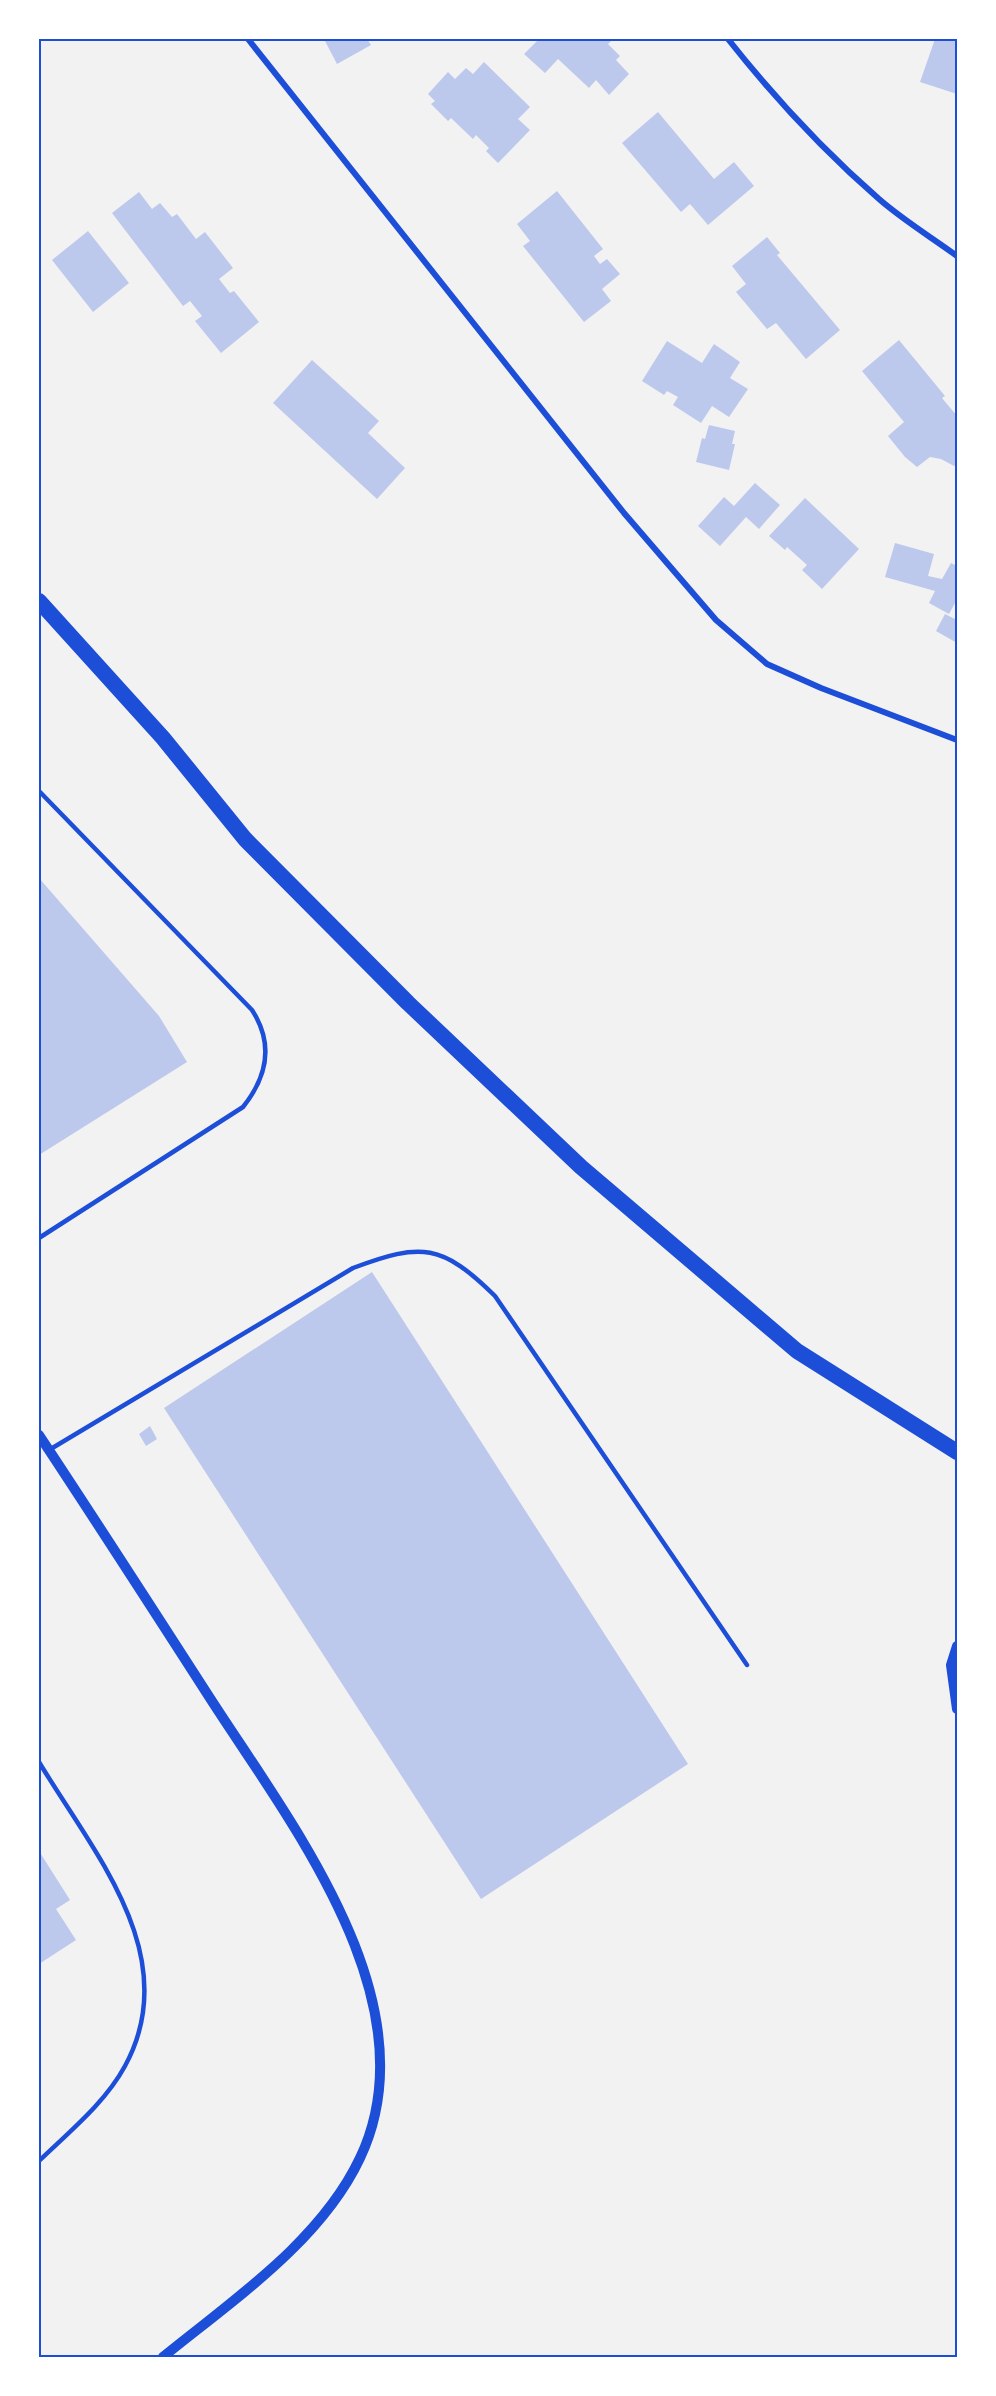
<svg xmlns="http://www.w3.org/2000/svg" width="996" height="2396" font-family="'Alegreya Sans',sans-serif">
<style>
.building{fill:#bdc9ec}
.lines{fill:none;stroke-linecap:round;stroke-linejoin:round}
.service{stroke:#1d4ed8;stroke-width:4.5}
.minor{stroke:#1d4ed8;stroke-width:6}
.tertiary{stroke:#1d4ed8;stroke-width:10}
.trunk{stroke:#1d4ed8;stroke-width:16}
.neatline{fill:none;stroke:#1d4ed8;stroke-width:2}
</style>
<rect width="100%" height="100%" fill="#f2f2f2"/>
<path class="building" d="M328 39H367L371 45 337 64 325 41Z
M539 39H610L611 41 608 44 620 56 616 60 629 74 609 95 596 80 589 88 558 59 545 73 524 54Z
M935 39H957V94L920 82Z
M484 62 530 107 518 119 530 130 498 163 486 151 489 148 476 135 473 139 451 118 448 121 431 104 435 101 428 94 448 72 455 79 466 68 473 74Z
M658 112 714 179 734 162 754 186 708 225 690 204 681 212 622 143Z
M557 191 603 249 594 256 600 264 607 259 620 274 602 289 611 301 584 322 523 246 530 241 517 224Z
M139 192 152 209 160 203 172 217 177 214 196 239 205 232 233 268 219 279 230 293 234 291 259 322 221 353 195 321 202 316 190 301 183 306 112 213Z
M88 231 129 283 93 312 52 260Z
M767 237 780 253 777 255 840 330 806 359 776 323 767 329 736 292 746 284 732 266Z
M899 340 945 396 942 398 957 416V464L954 466 941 459 930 457 917 467 905 457 888 436 904 422 862 371Z
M667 341 702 363 714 344 740 362 730 378 748 389 729 417 712 406 701 423 673 405 678 397 667 391 664 395 642 381Z
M312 360 379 421 368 433 405 468 377 499 273 403Z
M709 425 735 431 732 444H735L729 470 696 462 702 438 705 439Z
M755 483 780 505 759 529 746 517 720 546 698 526 724 497 734 506Z
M805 498 859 549 822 589 802 570 807 565 787 547 785 550 769 536Z
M895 543 934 554 928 576 942 579 951 563 957 566V604L955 603 949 614 929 603 935 591 885 577Z
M945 614 957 620V643L936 631Z
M39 878 159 1016 187 1062 39 1155Z
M372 1272 688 1764 481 1899 164 1408Z
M150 1426 157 1439 146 1446 139 1434Z
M39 1851 70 1900 56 1909 76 1940 39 1964Z"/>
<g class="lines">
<path class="service" d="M39 791 252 1010C274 1044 267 1077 243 1107L39 1238
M49 1450 353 1268C422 1242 442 1244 495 1296L747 1665
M39 1762C93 1852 185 1956 125 2066 105 2103 69 2132 39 2161"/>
<path class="minor" d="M248 39 624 513 716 620 767 664 821 688 957 740
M728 39C773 96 824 151 879 199 903 220 931 237 957 256"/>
<path class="tertiary" d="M39 1435C96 1521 152 1608 208 1695 288 1820 434 2002 360 2158 321 2241 233 2300 163 2357
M957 1646 951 1665 957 1709"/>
<path class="trunk" d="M39 601 163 738 245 839 408 1003 581 1167 797 1351 957 1452"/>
</g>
<rect width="996" height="2396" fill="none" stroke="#ffffff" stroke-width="81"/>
<rect x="40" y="40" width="916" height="2316" class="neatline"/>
</svg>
